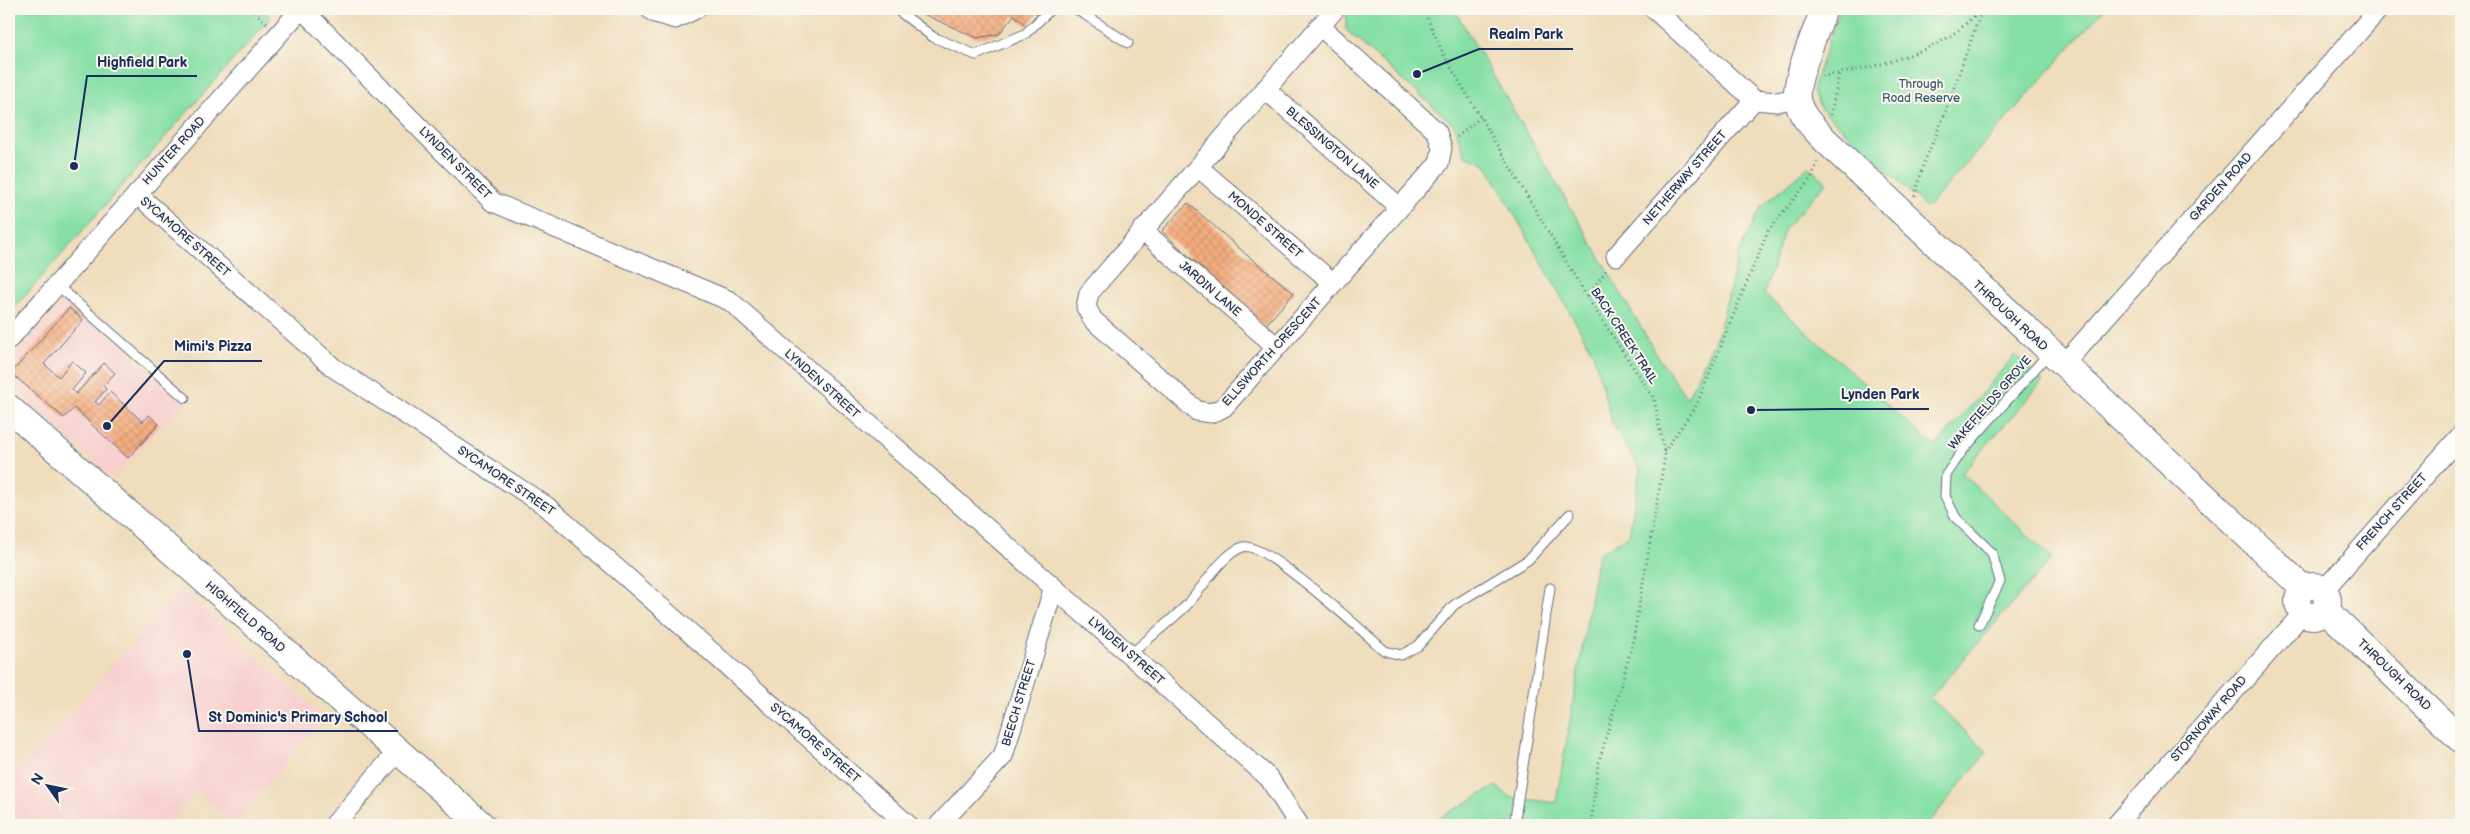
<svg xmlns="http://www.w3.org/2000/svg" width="2470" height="834" font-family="'Balsamiq Sans',sans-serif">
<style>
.built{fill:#f7d0cf}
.park{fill:#86e0a6;stroke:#508882}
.building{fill:url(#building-cross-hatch)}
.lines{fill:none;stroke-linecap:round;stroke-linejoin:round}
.lane-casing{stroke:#656c7f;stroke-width:11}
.street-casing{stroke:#656c7f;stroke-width:21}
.secondary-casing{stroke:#656c7f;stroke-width:28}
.path{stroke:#656c7f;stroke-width:3;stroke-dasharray:1 4;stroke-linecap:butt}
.lane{stroke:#fff;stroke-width:9}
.street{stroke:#fff;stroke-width:19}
.secondary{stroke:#fff;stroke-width:26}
.labels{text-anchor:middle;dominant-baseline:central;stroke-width:4;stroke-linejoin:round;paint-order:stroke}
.park-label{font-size:12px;fill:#365b70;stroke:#fbf7ec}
.street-label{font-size:12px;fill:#1b2f5e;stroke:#fbf7ec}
.leader{fill:none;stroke:#1b2f5e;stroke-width:2}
.callout-dot{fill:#1b2f5e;stroke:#fbf7ec;stroke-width:2}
.callout-label{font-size:14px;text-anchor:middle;font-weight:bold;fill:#1b2f5e;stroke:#fbf7ec;stroke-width:4;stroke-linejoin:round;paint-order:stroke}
</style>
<defs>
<pattern id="building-cross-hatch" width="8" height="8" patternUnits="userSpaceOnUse" patternTransform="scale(1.25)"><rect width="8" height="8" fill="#f5ad7e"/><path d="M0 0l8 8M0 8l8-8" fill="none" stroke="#d1956f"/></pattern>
</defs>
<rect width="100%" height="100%" fill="#fbf7ec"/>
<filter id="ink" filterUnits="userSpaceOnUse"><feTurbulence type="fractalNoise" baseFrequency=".02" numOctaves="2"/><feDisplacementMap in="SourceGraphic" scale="10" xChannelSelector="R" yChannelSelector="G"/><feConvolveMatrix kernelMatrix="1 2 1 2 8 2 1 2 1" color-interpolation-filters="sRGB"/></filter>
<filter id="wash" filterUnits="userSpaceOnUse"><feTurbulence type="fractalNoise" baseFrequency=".0096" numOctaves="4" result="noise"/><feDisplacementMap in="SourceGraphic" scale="20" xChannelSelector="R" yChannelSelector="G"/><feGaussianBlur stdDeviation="1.12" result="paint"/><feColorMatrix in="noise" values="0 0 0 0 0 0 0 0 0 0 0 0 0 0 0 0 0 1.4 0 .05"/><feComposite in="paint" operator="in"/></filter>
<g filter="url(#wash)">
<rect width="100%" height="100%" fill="#efddbb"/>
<path class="built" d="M66 298 184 402 113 478 9 384V363Z
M180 589 325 718 233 824 196 791 166 825H56L43 814 32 825H9V782Z"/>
<path class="park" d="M9 9H261L271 17 9 314Z
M1351 9H1454L1660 360 1687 398 1719 331 1739 253 1762 206 1808 167 1827 182 1785 228 1764 294 1935 447 2015 355 2043 381 1962 473 2052 558 1930 698 1987 752 1927 825H1427L1496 786 1510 797 1556 803 1598 554 1629 535 1640 469 1612 422 1593 353 1486 164 1465 155 1454 125 1346 30V15Z
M1840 9H2104L1927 208 1821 109 1812 90Z"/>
<g id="blocks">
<path class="building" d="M912 9H1041L1027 26 1014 15 999 34 977 38Z
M1188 203 1248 256 1294 293 1264 327 1162 231Z
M69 308 83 320 44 364 59 377 72 361 86 373 72 390 76 394 104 363 115 373 103 386 106 389 95 402 99 405 110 392 143 422 149 415 159 424 128 458 74 408 64 418 11 373Z"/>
</g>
</g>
<g filter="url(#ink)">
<use href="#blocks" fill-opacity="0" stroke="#656c7f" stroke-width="1"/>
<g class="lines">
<defs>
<path id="lane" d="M896 9 933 37 976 55 1025 34 1051 9
M1076 9 1128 43
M57 285 185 398
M1979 625 2000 581 1992 553 1956 518 1945 496 1946 475 1963 450 2049 353
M1131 654C1149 638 1168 623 1185 607 1201 591 1222 553 1243 547 1265 541 1364 633 1385 651L1401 655 1418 646 1454 605 1528 560 1570 514
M1514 825 1550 588"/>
<path id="street" d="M302 9 493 202 730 301 1269 778 1299 825
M650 9 655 13 675 19 696 9
M1654 9 1754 100 1777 102 1797 98
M1320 26 1437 132 1442 148 1439 163 1224 407 1212 413 1197 411 1093 320 1086 307 1089 293 1335 9
M1265 89 1399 207
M1198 167 1333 283
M137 194 334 368 546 506 908 825
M1142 230 1277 347
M1616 256 1754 100
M9 339 301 9
M2063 365 2379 9
M2324 590 2461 435
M334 825 398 751
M939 825 1003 756 1053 590
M2116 825 2303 613"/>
<path id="secondary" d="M1824 9C1817 29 1794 80 1797 99 1800 116 1814 128 1825 140L2304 589
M9 408 482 825
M2298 601a15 15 0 1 1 30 0a15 15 0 1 1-30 0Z
M2326 610 2461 740"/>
</defs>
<use href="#lane" class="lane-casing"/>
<use href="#street" class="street-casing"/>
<use href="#secondary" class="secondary-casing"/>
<path class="path" d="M251 9 267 23
M1423 9 1445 57 1459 81 1587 297 1654 399 1665 456 1632 646 1598 765 1591 825
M1822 76C1859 72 1919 56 1950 36 1961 29 1972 18 1982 9
M1831 115 1839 74
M1457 137 1481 117
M1915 196 1923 165 1944 116 1982 9
M1588 296 1607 269
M1664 452 1697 404 1768 231 1812 177 1817 162"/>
<use href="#lane" class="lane"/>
<use href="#street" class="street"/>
<use href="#secondary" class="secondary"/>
</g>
</g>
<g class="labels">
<g class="park-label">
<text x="1921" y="84">Through<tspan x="1921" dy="14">Road Reserve</tspan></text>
</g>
<g class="street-label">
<text transform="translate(1332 148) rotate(41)">BLESSINGTON LANE</text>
<text transform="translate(174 151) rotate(-48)">HUNTER ROAD</text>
<text transform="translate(455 163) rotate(45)">LYNDEN STREET</text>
<text transform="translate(1685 178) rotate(-49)">NETHERWAY STREET</text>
<text transform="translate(2221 187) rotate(-48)">GARDEN ROAD</text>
<text transform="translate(1265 225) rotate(41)">MONDE STREET</text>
<text transform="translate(185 237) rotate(41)">SYCAMORE STREET</text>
<text transform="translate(1210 289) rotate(41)">JARDIN LANE</text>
<text transform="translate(2010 316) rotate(43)">THROUGH ROAD</text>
<text transform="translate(1624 336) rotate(57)">BACK CREEK TRAIL</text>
<text transform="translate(1272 352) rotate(-48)">ELLSWORTH CRESCENT</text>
<text transform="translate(822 384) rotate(42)">LYNDEN STREET</text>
<text transform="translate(1990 403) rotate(-49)">WAKEFIELDS GROVE</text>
<text transform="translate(506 481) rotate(34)">SYCAMORE STREET</text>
<text transform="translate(2392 512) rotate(-48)">FRENCH STREET</text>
<text transform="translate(245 617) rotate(41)">HIGHFIELD ROAD</text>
<text transform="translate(1126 651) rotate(41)">LYNDEN STREET</text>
<text transform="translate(2394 675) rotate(44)">THROUGH ROAD</text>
<text transform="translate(1019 703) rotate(-73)">BEECH STREET</text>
<text transform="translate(2209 719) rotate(-49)">STORNOWAY ROAD</text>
<text transform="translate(815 743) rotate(41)">SYCAMORE STREET</text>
</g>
</g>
<path class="leader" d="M1417 74L1479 49H1573M74 166L87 76H197M107 426L164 361H262M1751 410L1830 409H1929M187 654L199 731H398"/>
<g class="callout-dot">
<circle cx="1417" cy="74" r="5"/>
<circle cx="74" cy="166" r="5"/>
<circle cx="107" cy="426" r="5"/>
<circle cx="1751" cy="410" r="5"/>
<circle cx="187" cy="654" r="5"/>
</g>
<g class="callout-label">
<text x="1526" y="39">Realm Park</text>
<text x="142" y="67">Highfield Park</text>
<text x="213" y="351">Mimi's Pizza</text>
<text x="1880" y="399">Lynden Park</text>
<text x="298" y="722">St Dominic's Primary School</text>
</g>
<rect width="2470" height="834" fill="none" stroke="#fbf7ec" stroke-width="30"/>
<g transform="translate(48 786) rotate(303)" stroke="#fbf7ec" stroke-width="4" paint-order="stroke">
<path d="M0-4L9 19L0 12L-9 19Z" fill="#1b2f5e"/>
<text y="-8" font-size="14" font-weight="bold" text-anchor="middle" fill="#1b2f5e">N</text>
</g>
</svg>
